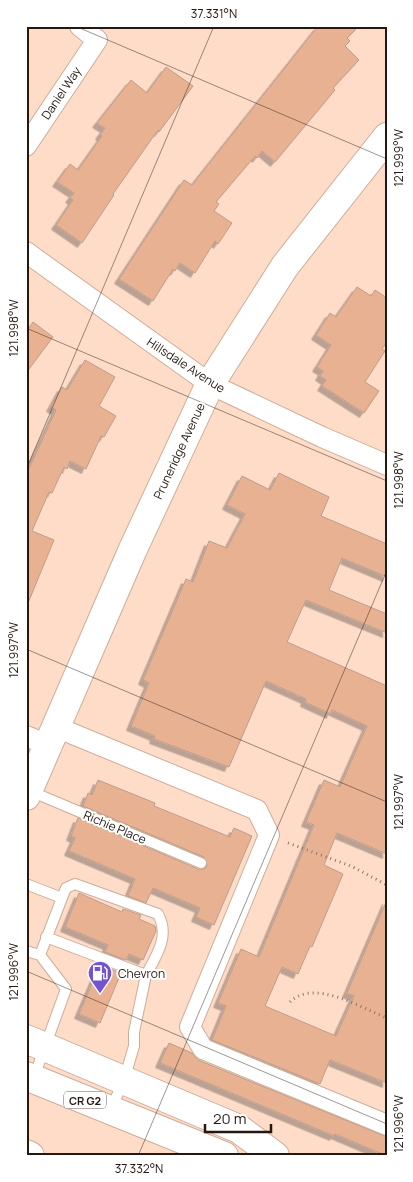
<svg xmlns="http://www.w3.org/2000/svg" width="413" height="1182" font-family="Manrope,sans-serif">
<style>
.building{fill:#e8b292;stroke:#bd9d8a;filter:url(#shadow)}
.lines{fill:none;stroke-linecap:round;stroke-linejoin:round}
.lane-casing{stroke:#cdad99;stroke-width:12}
.street-casing{stroke:#cdad99;stroke-width:22}
.secondary-casing{stroke:#cdad99;stroke-width:30}
.highway-casing{stroke:#cdad99;stroke-width:30}
.path{stroke:#8d776a;stroke-width:3;stroke-dasharray:1 4;stroke-linecap:butt}
.lane{stroke:#fff;stroke-width:10}
.street{stroke:#fff;stroke-width:20}
.secondary{stroke:#fff;stroke-width:28}
.highway{stroke:#fff;stroke-width:28}
.ticks{fill:none;stroke:#241811;stroke-width:1;stroke-opacity:0.45}
.labels{text-anchor:middle;dominant-baseline:central;stroke-width:4;stroke-linejoin:round;paint-order:stroke}
.shield{fill:#fff;stroke:#665d58;stroke-width:1}
.shield-label{font-size:11px;font-weight:bold;fill:#241811}
.street-label{font-size:12px;fill:#241811;stroke:#fff}
.poi-label{font-size:12px;fill:#241811;stroke:#fff;text-anchor:start}
.neatline{fill:none;stroke:#241811;stroke-width:2}
.ticks-label{font-size:12px;text-anchor:middle;fill:#241811}
</style>
<defs>
<filter id="shadow"><feDropShadow dx="-4.5" dy="4.5" stdDeviation="0" flood-color="#0004"/></filter>
</defs>
<rect width="100%" height="100%" fill="#fedcc8"/>
<path class="building" d="M318 26H359L347 38 350 41 345 46 359 60 333 88 335 90 275 162 262 151 257 158 255 156 216 202 219 204 214 211 232 223 218 244 215 241 195 273 180 263 175 271 173 269 153 301 119 279 184 180 192 185Z
M166 67 193 86 159 132 158 130 113 194 114 195 82 243 56 225 73 200 70 198 74 193 57 182 70 164 78 170 102 136 100 135 105 128 97 123 131 80 147 93Z
M357 287 371 296 375 290 387 298V342L382 349 385 351 365 382 379 391 364 413 322 386 326 380 320 376 323 371 317 367 331 345 316 335 330 313 336 317Z
M33 322 53 337 26 373V332Z
M85 360 115 377 99 406 116 416 104 437 101 436 86 469 70 461 67 469 64 467 52 493 49 492 32 531 54 540 26 608V475L56 410 51 407 62 387 67 390Z
M279 473 329 497 321 516 387 544V577L342 558 329 590 387 614V633L306 600 287 642 387 686V854L337 833 324 865 343 874 312 947 310 946 298 974 282 967 265 1006 336 1036 354 996 347 993 387 900V1083L330 1060 320 1084 212 1040 226 1006 218 1003 241 949 259 957 314 825 306 822 324 780 340 787 367 726 332 710 331 714 305 702 306 699 266 681 229 767 154 739 155 736 131 726 149 683 143 680 186 579 193 582 209 541 227 548 245 514 227 505 242 476 270 490Z
M98 780 155 803 154 806 230 837 234 828 252 836 214 925 196 917 200 908 153 888 146 903 128 896 135 879 69 851 75 838 71 836 78 818 198 869H205L207 865 204 857 83 806 88 793 92 795Z
M79 893 122 912 123 909 141 915 139 919 155 926 156 931 143 960 129 954 126 960 105 952 108 945 65 927Z
M100 965 121 973 100 1023 79 1014Z
M169 1043 192 1053 198 1060 387 1137V1156L335 1134 334 1136 160 1063Z"/>
<g class="lines">
<defs>
<path id="lane" d="M30 791 201 863
M26 884 62 898 40 955 26 951
M62 898 66 888 75 884 158 914C170 936 157 955 146 975
M46 937 146 975 134 1032V1046L124 1080 111 1109
M34 1077 66 989 40 955"/>
<path id="street" d="M26 146 97 40 80 26
M26 252 210 384 322 437 387 465
M56 727 257 810 269 835 190 1027 203 1049 387 1125
M26 736 48 745"/>
<path id="secondary" d="M26 796 133 549 210 384 285 266 387 137"/>
<path id="highway" d="M26 1039 239 1129 275 1156
M26 1076 224 1156
M26 1154 30 1156"/>
</defs>
<use href="#lane" class="lane-casing"/>
<use href="#street" class="street-casing"/>
<use href="#secondary" class="secondary-casing"/>
<use href="#highway" class="highway-casing"/>
<path class="path" d="M288 843 351 866 387 885
M290 1002C314 978 361 1008 387 1018"/>
<use href="#lane" class="lane"/>
<use href="#street" class="street"/>
<use href="#secondary" class="secondary"/>
<use href="#highway" class="highway"/>
</g>
<path class="ticks" d="M75 26 387 159M26 328 387 481M26 470 214 26M26 649 387 802M26 971 387 1124M138 1156 387 570"/>
<defs>
<symbol id="fuel-pin" viewBox="-11 -11 22 30"><path d="M0 17L-7.5 6A9.5 9.5 0 1 1 7.5 6Z" fill="#7354ce" stroke="#fff"/><path d="M-5.5-6h7V0h2V4h1.3V-2.5L3-4.5l.8-.8L6-3V5H2.5V1h-1V6h-7ZM-4.2-4.7v3.2H.2V-4.7Z" fill="#fff"/></symbol>
</defs>
<g fill-rule="evenodd">
<use href="#fuel-pin" x="86" y="959" width="28" height="38"/>
</g>
<g class="labels">
<rect class="shield" x="64" y="1091.5" width="42" height="17" rx="4"/>
<g class="shield-label">
<text x="85" y="1100">CR G2</text>
</g>
<g class="street-label">
<text transform="translate(61 93) rotate(-56)">Daniel Way</text>
<text transform="translate(186 365) rotate(33)">Hillsdale Avenue</text>
<text transform="translate(179 451) rotate(-65)">Pruneridge Avenue</text>
<text transform="translate(115 827) rotate(23)">Richie Place</text>
</g>
<g class="poi-label">
<text x="118" y="973">Chevron</text>
</g>
</g>
<rect width="413" height="1182" fill="none" stroke="#ffffff" stroke-width="55"/>
<path d="M205 1124v8h66v-8" fill="none" stroke="#241811" stroke-width="2.5"/>
<text x="213" y="1124" font-size="15" fill="#241811" stroke="#ffffff" stroke-width="4" paint-order="stroke">20 m</text>
<rect x="28" y="28" width="358" height="1126" class="neatline"/>
<g class="ticks-label">
<text x="214" y="18">37.331°N</text>
<text transform="translate(399 158) rotate(-90)" y="4">121.999°W</text>
<text transform="translate(14 328) rotate(-90)" y="4">121.998°W</text>
<text transform="translate(399 480) rotate(-90)" y="4">121.998°W</text>
<text transform="translate(14 650) rotate(-90)" y="4">121.997°W</text>
<text transform="translate(399 802) rotate(-90)" y="4">121.997°W</text>
<text transform="translate(14 972) rotate(-90)" y="4">121.996°W</text>
<text transform="translate(399 1124) rotate(-90)" y="4">121.996°W</text>
<text x="139" y="1173">37.332°N</text>
</g>
</svg>
